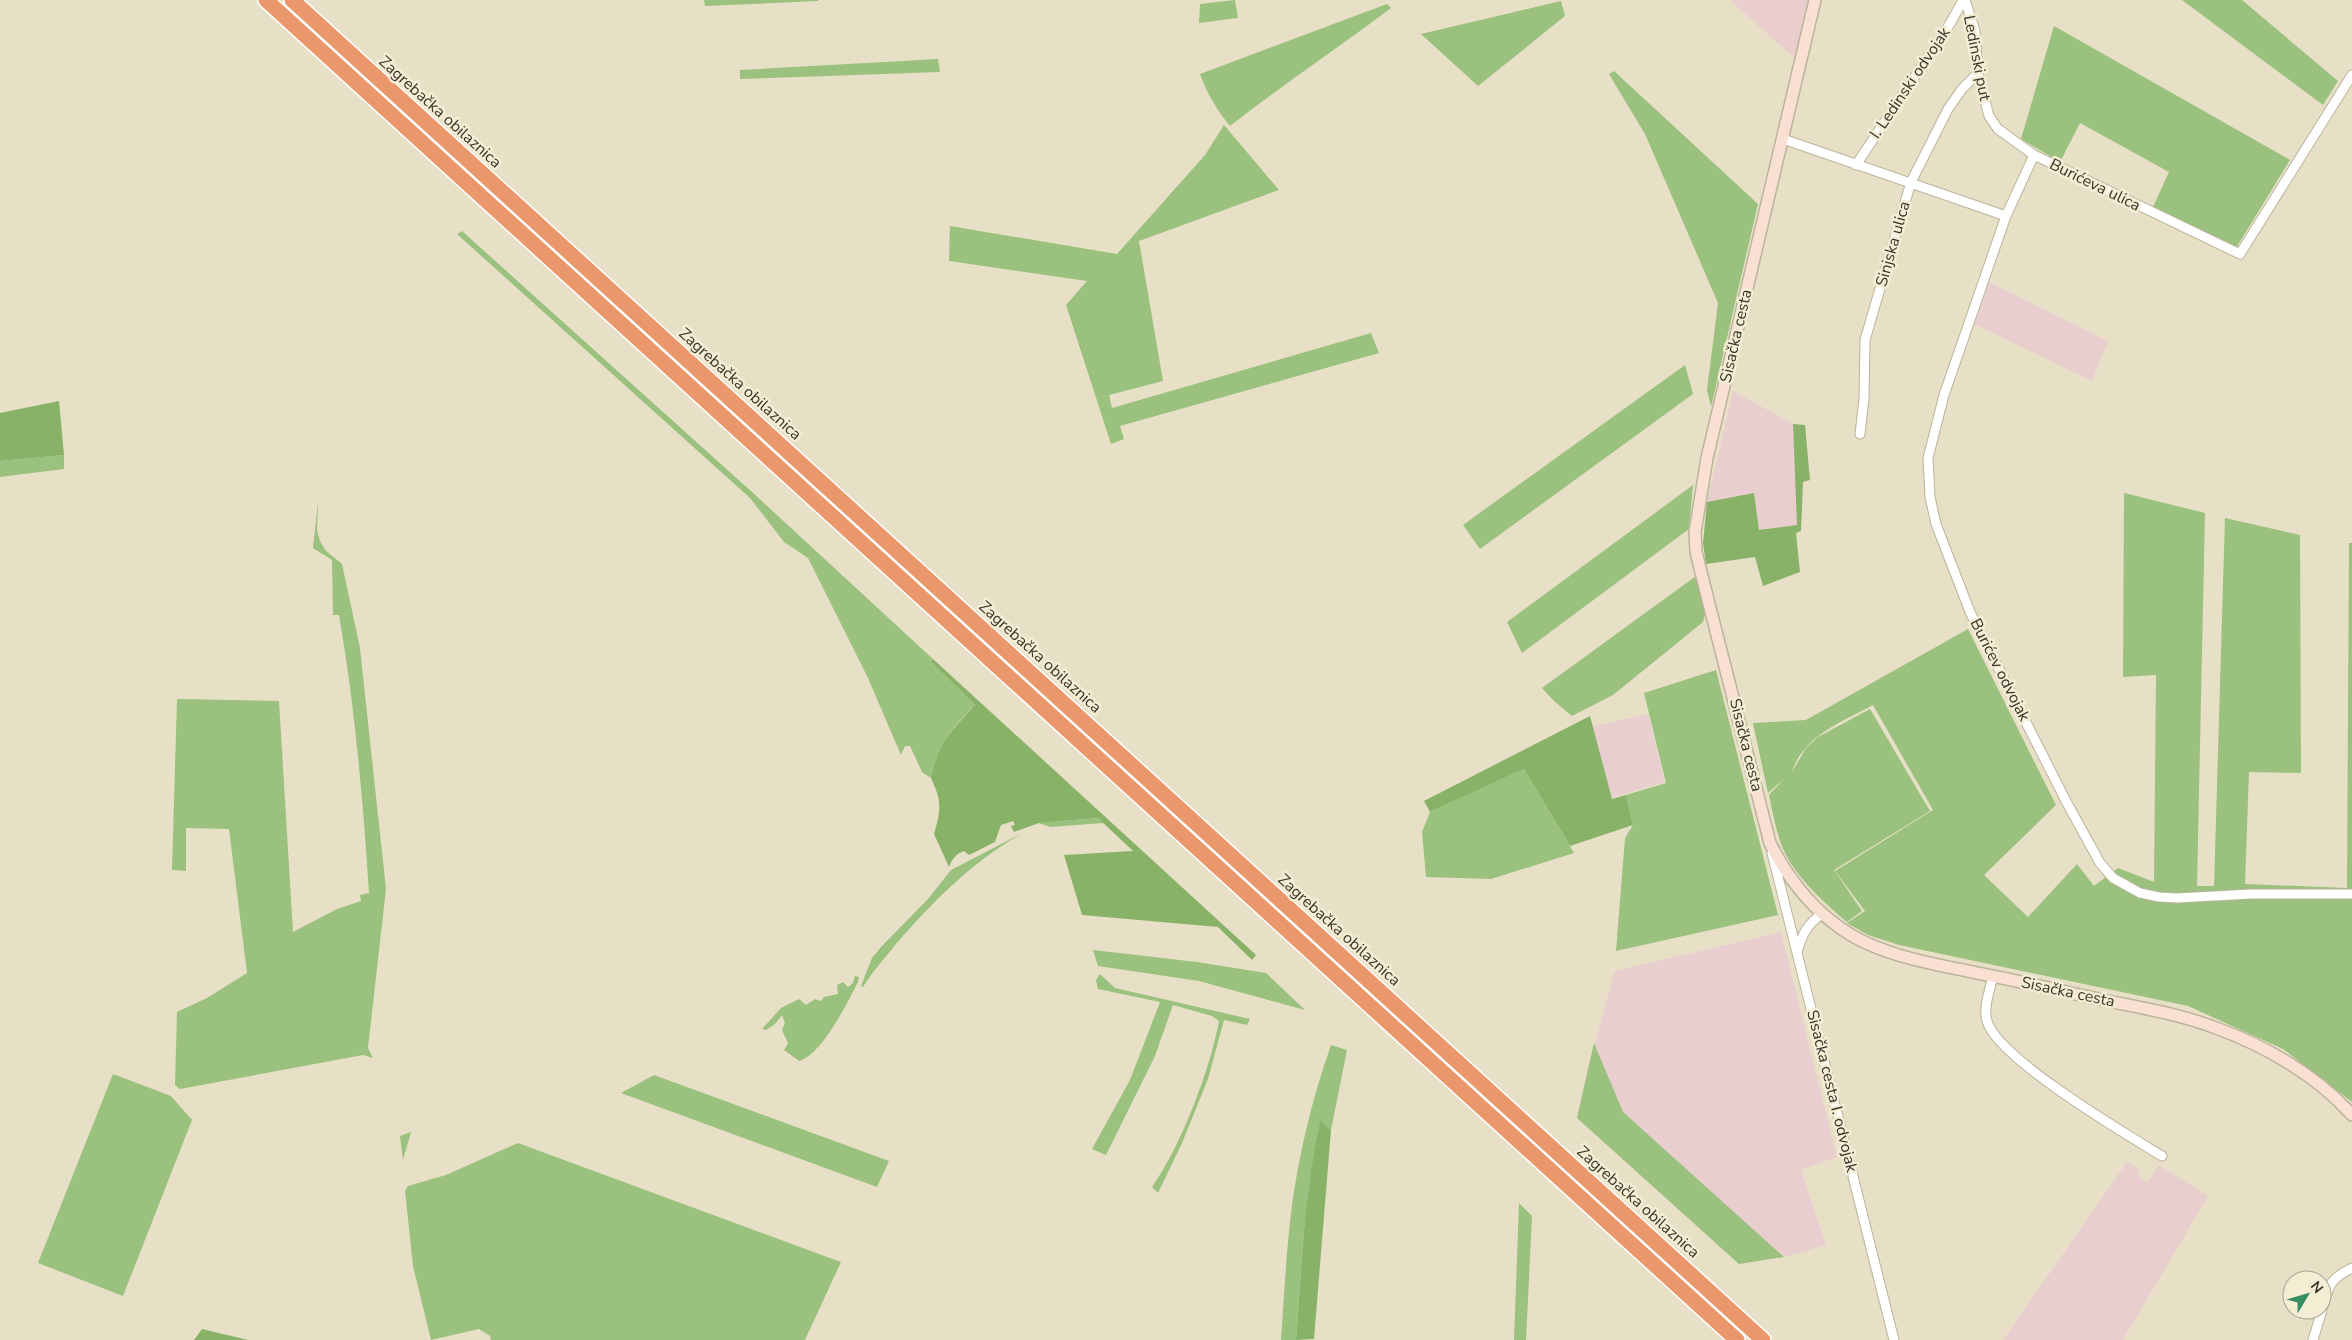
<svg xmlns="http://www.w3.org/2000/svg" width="2352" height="1340" font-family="'Nunito Sans',sans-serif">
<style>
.commercial{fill:#e9cecd}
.industrial{fill:#e9cecf}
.green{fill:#9ac17d}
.forest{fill:#88b267}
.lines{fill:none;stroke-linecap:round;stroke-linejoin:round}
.minor-casing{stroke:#bab49b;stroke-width:11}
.secondary-casing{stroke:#bab49b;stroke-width:14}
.motorway-casing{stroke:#fff;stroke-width:18}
.minor{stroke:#fff;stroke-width:9}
.secondary{stroke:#f9e0d3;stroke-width:11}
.motorway{stroke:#eb976c;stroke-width:15}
.labels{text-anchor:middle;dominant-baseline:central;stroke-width:5;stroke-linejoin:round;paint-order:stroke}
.street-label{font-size:16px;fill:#37342b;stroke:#f4edd3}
</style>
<rect width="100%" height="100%" fill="#e7e0c6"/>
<path class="commercial" d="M1730 0H1815L1800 63 1791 55Z"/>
<path class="industrial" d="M1989 282 2108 341 2092 381 1974 324Z
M1733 391 1793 424 1797 525 1759 530 1754 493 1707 502Z
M1648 714 1665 782 1610 798 1590 727Z
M1781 932 1837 1157 1801 1170 1826 1245 1788 1256 1739 1264 1577 1118 1588 1067 1615 971Z
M2127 1162 2140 1170 2137 1175 2147 1183 2159 1165 2208 1196 2123 1340H2003Z"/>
<path class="green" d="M704 0H818V1L705 6Z
M1235 0 1238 18 1199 23 1200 4Z
M2182 0H2242L2338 81 2323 105Z
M1561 1 1565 16 1478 86 1421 34Z
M1387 4 1391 8C1338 48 1282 85 1230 126 1217 110 1207 94 1200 74Z
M2054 26 2290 160 2236 248 2153 207 2169 172 2080 123 2060 162 2021 139Z
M938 59 940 72 740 79V70Z
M1614 71 1758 204 1711 407 1707 390 1718 303 1645 134 1609 74Z
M1224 125 1279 190 1139 241 1163 381 1109 395 1112 408 1371 333 1379 353 1120 426 1124 439 1111 444 1066 305 1087 281 949 261 950 226 1117 254 1205 155Z
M462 231 752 492 933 659 931 662 975 705C950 731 940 741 931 778L922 772 910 746H905L901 755 868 678 808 558 784 542 750 498 457 234Z
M1685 365 1693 394 1480 549 1463 525Z
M64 455V469L0 477V461Z
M1693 485 1689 529 1522 653 1507 622Z
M2124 493 2205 513 2197 886H2214L2225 518 2300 535 2301 773 2249 772 2245 884 2347 888 2349 543H2352V1102L2283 1049 2188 1006 1899 945 1868 935 1847 923 1865 911 1835 871 1933 810 1873 705C1842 722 1803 736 1792 772L1806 748 1818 737 1870 709 1930 811 1834 870 1862 911 1847 922C1823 902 1790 872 1780 841 1775 826 1772 810 1769 795L1784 779 1768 793 1753 723 1806 720 1968 629 2056 805 1984 875 2028 917 2077 864 2094 886 2118 868 2154 882 2156 675 2123 677Z
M318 501 317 531 320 541 326 551 342 564 360 648 386 889 368 1048 373 1058 363 1055 180 1089 175 1085 177 1012 207 998 247 973 229 829 186 828V871L172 870 177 699 279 701 293 932 337 909 361 901 360 895 369 893C363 800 355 707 339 615H333L332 560 313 548Z
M1696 576 1705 614 1703 622 1613 695 1572 716 1554 701 1542 688Z
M1716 670 1778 915 1616 951 1625 838 1633 825 1626 795 1666 783 1644 693Z
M1524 769 1574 853 1491 879 1426 877 1422 832 1430 812Z
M1098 818 1104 823 1050 827 1039 823Z
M1030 829C977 857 935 899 896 944 885 958 872 972 863 987L861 986 872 958 881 947 928 899 951 870Z
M1093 950 1197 962 1266 973 1305 1010 1199 981 1098 966Z
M1100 974 1115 988 1250 1019 1247 1025 1224 1020 1208 1079 1182 1143 1158 1193 1152 1187C1181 1146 1210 1070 1219 1021L1212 1016 1173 1005 1155 1056 1106 1155 1092 1149 1130 1080 1160 1002 1098 989 1096 980Z
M855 976 859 977 858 982C848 1002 821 1056 799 1061L784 1050 788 1043 782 1030 785 1023 782 1015 775 1024 766 1030 762 1029 781 1008 799 999 806 1005 815 999 821 1001 824 997 838 994 837 985 843 982 848 987 853 983Z
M1594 1043 1623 1112 1784 1257 1739 1264 1577 1118Z
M1331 1045 1347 1050 1331 1130 1320 1122 1304 1230 1296 1340H1281C1284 1298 1286 1255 1291 1213 1298 1157 1312 1099 1331 1045Z
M113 1074 171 1096 192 1120 123 1296 38 1263Z
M654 1075 889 1161 877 1187 621 1093Z
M411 1132 403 1160 400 1136Z
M518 1143 841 1262 805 1340H491L490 1336 479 1329 431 1340 413 1266 405 1191 408 1186 446 1175Z
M1519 1203 1532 1216 1526 1340H1514Z"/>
<path class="forest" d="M59 401 64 455 0 461V413Z
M1793 424 1805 425 1810 480 1803 482 1801 531 1796 533 1800 572 1763 586 1755 557 1706 564 1703 543 1707 502 1754 493 1759 530 1797 525Z
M933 659 1256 955 1252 960 1218 927 1082 915 1064 855 1133 851 1098 818 1039 823 1014 832 1011 826 1015 825 1013 821 1001 825 995 842 969 855 964 851C957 853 951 860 949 867L934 834C941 810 942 801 931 778 940 739 949 734 975 705L931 662Z
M1590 716 1612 799 1626 795 1633 825 1570 846 1524 769 1430 812 1424 801Z
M1320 1121 1331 1130 1314 1339 1296 1340 1304 1230 1311 1171Z
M202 1329 248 1340H194Z"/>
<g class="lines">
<defs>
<path id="minor" d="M1965 0 1975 31 1978 73 1989 116 1998 129 2034 155
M1783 139 2006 216 2034 155 2240 254 2352 75
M1856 165 1951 22 1963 0
M2006 216 1944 395 1928 458 1930 497 1936 524 1970 612 2067 803 2100 863 2113 878 2140 893 2159 897 2177 898 2251 894H2352
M1860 434 1864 399 1865 340 1911 182 1948 109 1962 89 1978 73
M1772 853 1894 1340
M1797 952C1802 935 1807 924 1822 914
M1993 976C1990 989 1983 1008 1987 1021 1997 1058 2126 1134 2162 1156
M2322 1309C2329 1286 2329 1279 2352 1268
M2313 1340 2322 1310"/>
<path id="secondary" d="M1815 0 1707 458 1695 532 1696 552 1704 584 1770 843C1789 881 1815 913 1851 935 1888 957 1936 964 1977 973 2019 981 2061 991 2103 1000 2141 1008 2180 1014 2216 1028 2266 1046 2317 1076 2352 1115"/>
<path id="motorway" d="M266 0 1737 1340
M292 0 1763 1340"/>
</defs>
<use href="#minor" class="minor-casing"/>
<use href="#secondary" class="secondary-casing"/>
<use href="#motorway" class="motorway-casing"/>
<use href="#minor" class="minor"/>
<use href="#secondary" class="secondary"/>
<use href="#motorway" class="motorway"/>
</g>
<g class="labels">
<g class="street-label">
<text transform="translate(1977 58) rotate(79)">Ledinski put</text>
<text transform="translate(1910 83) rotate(-56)">I. Ledinski odvojak</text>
<text transform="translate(440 112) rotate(42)">Zagrebačka obilaznica</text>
<text transform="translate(2095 185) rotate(26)">Burićeva ulica</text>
<text transform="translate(1893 244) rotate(-74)">Sinjska ulica</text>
<text transform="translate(1736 336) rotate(-77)">Sisačka cesta</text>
<text transform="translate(740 384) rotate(42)">Zagrebačka obilaznica</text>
<text transform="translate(1040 657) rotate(42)">Zagrebačka obilaznica</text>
<text transform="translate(2000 670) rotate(63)">Burićev odvojak</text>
<text transform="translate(1746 745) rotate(76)">Sisačka cesta</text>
<text transform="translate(1339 930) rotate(42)">Zagrebačka obilaznica</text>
<text transform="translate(2068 992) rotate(12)">Sisačka cesta</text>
<text transform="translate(1832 1091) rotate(76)">Sisačka cesta I. odvojak</text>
<text transform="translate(1638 1202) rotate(42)">Zagrebačka obilaznica</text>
</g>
</g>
<g transform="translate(2307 1295) rotate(52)"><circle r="24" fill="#f4edd3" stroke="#a8a390"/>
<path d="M0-4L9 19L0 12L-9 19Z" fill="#358d62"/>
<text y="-8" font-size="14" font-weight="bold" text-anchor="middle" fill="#37342b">N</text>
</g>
</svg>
